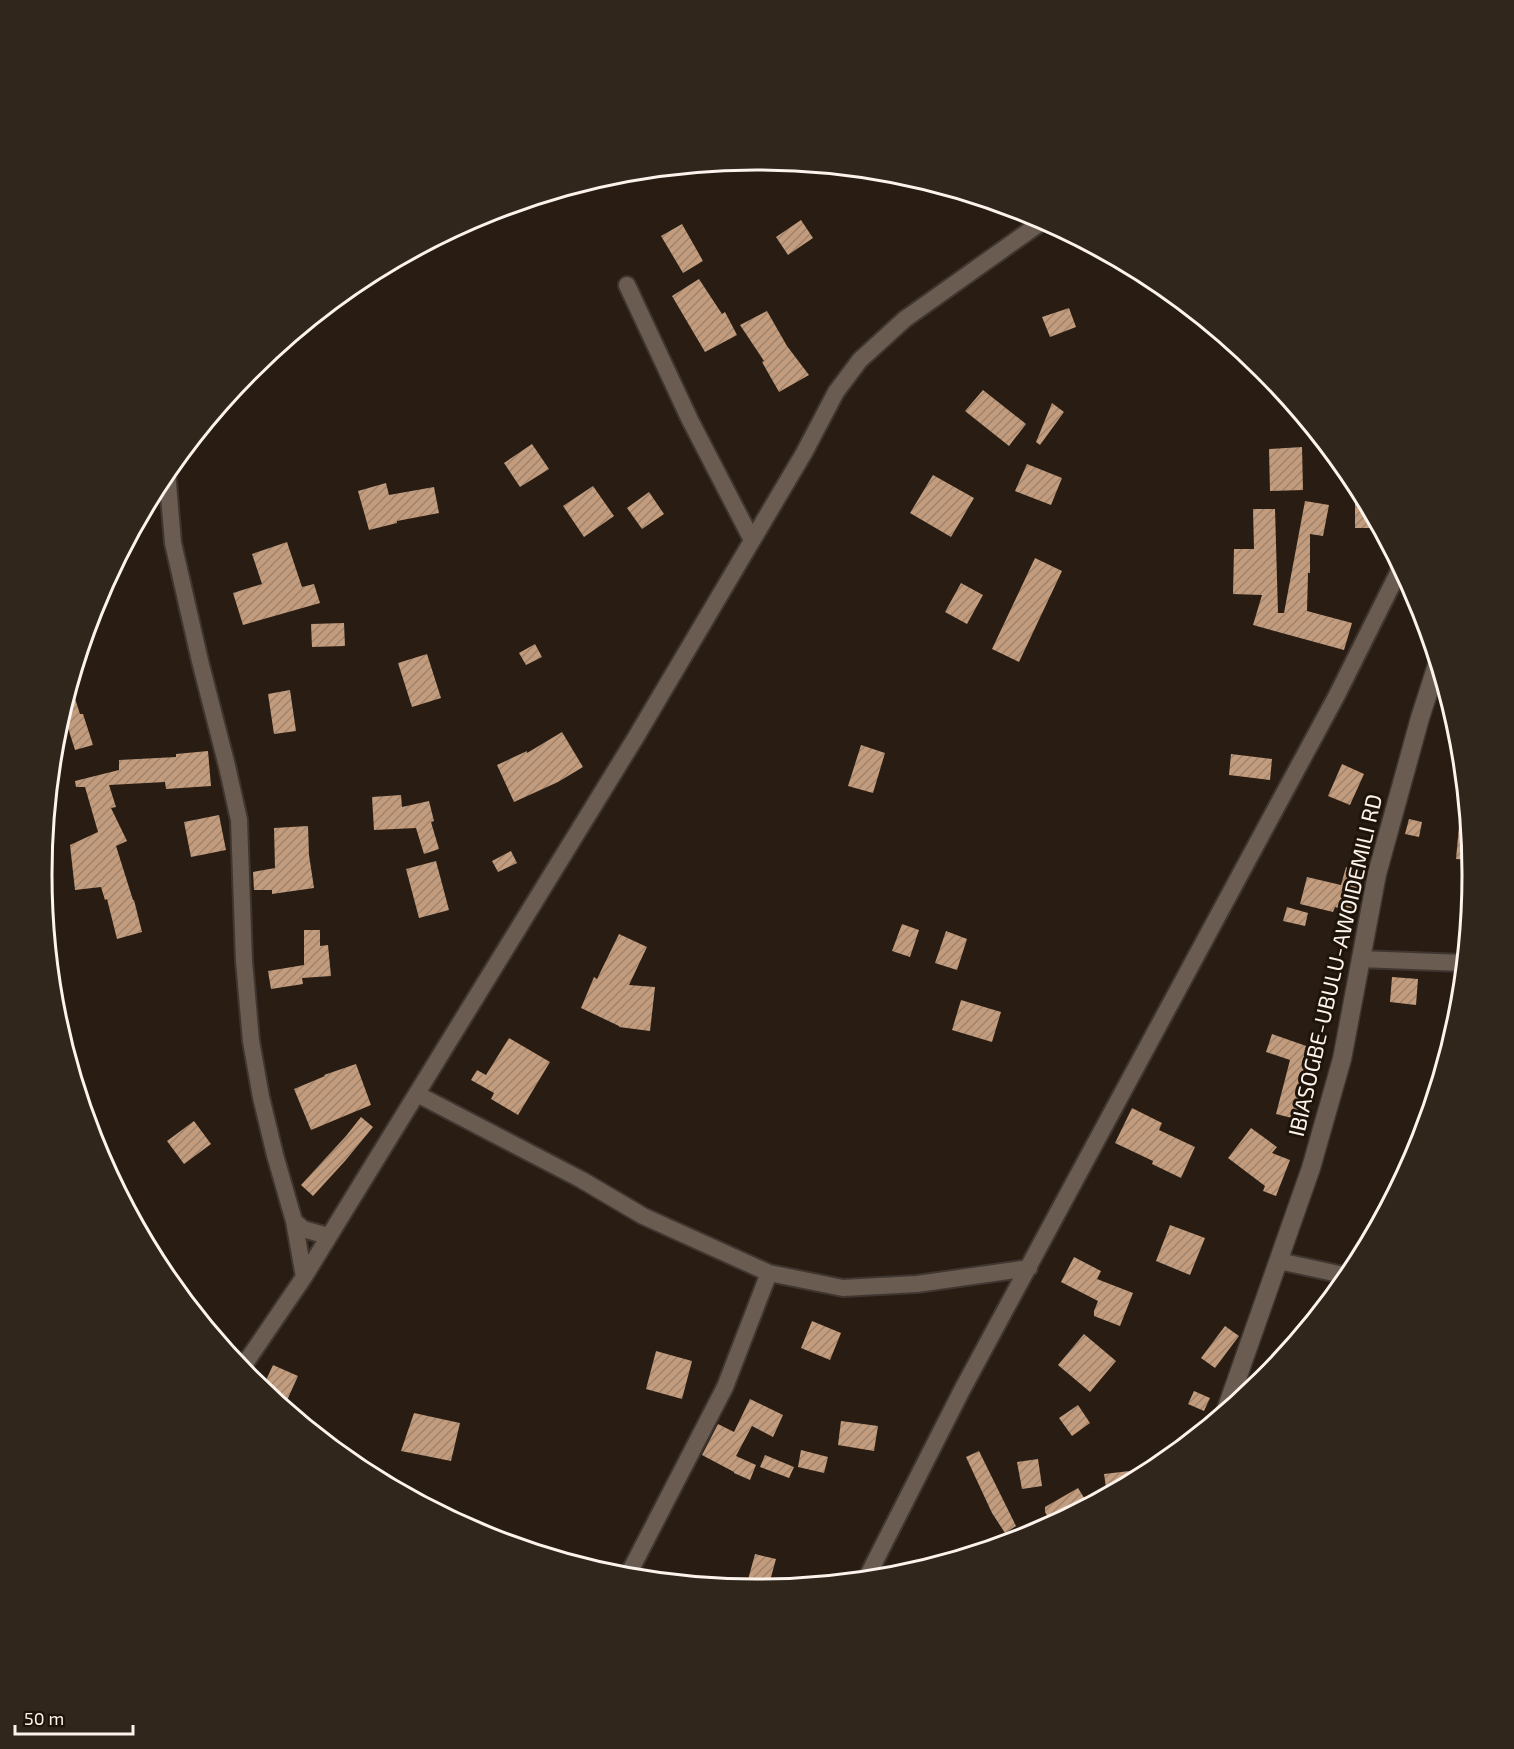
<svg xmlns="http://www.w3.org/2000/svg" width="1514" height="1749" font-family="'Exo 2',sans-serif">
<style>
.building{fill:url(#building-hatch)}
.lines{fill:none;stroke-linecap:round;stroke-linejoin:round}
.street-casing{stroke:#403631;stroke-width:20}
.secondary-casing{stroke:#403631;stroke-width:21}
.street{stroke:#6a5c50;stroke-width:16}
.secondary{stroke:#6a5c50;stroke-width:18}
.labels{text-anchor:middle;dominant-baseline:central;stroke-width:6;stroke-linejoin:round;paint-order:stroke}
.street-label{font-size:22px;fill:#fcf3ed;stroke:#1f140a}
.rim{fill:none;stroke:#fcf3ed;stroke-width:3}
</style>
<defs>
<pattern id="building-hatch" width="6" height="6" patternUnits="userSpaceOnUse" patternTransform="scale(1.5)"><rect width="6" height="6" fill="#c29c7d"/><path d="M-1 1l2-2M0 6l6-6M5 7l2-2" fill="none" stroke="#9f836d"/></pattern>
</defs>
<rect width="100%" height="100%" fill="#291d13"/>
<path class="building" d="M801 220 813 238 788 255 776 237Z
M682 224 703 261 683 273 661 236Z
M699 279 722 314 725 312 737 335 705 352 672 296Z
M1069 308 1076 327 1050 337 1042 317Z
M767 311 787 346 809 375 779 392 762 362 764 361 740 325Z
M983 390 1026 424 1009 446 965 411Z
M1052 403 1064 412 1040 445 1036 442Z
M532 444 549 469 520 487 504 463Z
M1302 447 1303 490 1270 491 1269 449Z
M1027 464 1062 478 1051 505 1015 491Z
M933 475 974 498 951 537 910 513Z
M386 483 389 495 434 487 439 513 397 521V523L369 530 358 491Z
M1355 484 1379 528H1355Z
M593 486 614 516 584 537 563 506Z
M649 492 664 514 642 529 627 508Z
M1305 501 1329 505 1323 536 1310 534V573H1308L1307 611 1352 623 1344 650 1253 625 1262 595 1233 594 1234 549H1254L1253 509H1275L1278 613H1284Z
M287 542 302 587 314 584 320 603 243 625 233 593 262 584 252 554Z
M1035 558 1062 571 1019 662 992 649Z
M961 583 983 595 967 624 945 612Z
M344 623 345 646 312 647 311 624Z
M535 644 542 657 526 665 519 653Z
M427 654 441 698 412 707 398 663Z
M71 686 80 714H83L93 745 75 750 63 712Z
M290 690 296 731 274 734 268 694Z
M562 732 583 767 558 782 514 802 497 765 527 751V753Z
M861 745 885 753 873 793 848 786Z
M208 751 211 786 166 789 165 782 109 785 116 807 111 808 127 841 116 846 133 900H134L142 932 117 939 107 899 105 900 101 887 75 890 70 845 98 832 85 787H76L75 781 119 770V760L176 757V754Z
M1231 754 1272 759 1270 780 1229 775Z
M1342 764 1364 774 1350 805 1328 796Z
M401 795 402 807 429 801 434 821 431 822 439 849 424 854 416 828 374 830 372 797Z
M219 815 226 850 191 857 184 822Z
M1460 815H1466L1471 860 1456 859Z
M1409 819 1422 822 1419 837 1405 834Z
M308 826 309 855 314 888 272 894V890H254L253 872 275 868 274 828Z
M511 851 517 863 498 872 492 861Z
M436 861 449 910 419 918 406 869Z
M1346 867 1365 873 1353 912 1335 907 1333 912 1300 904 1307 877 1341 885Z
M1287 907 1308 913 1305 926 1283 921Z
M902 924 919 930 910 957 892 951Z
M304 930H320V946L328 945 331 976 302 978 303 984 271 989 268 971 304 965Z
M946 931 967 939 957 970 935 963Z
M619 934 647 947 629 985 655 987 650 1031 619 1027V1026L581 1008 594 977 597 979Z
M1392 977 1418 979 1416 1005 1390 1002Z
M961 1000 1001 1012 992 1042 952 1030Z
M1272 1034 1312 1048 1301 1078 1306 1079 1296 1119 1276 1114 1290 1060 1266 1052Z
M509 1038 550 1062 518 1115 491 1099 494 1093 471 1080 477 1070 486 1075Z
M356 1064 371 1105 311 1130 294 1089 325 1076 324 1075Z
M1132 1108 1162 1123 1159 1130 1195 1147 1181 1178 1152 1164 1153 1161 1115 1143Z
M361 1117 373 1127 345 1161 313 1196 301 1185 346 1136Z
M194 1121 211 1144 184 1164 167 1141Z
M1251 1128 1277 1147 1272 1153 1290 1160 1276 1196 1263 1191 1265 1186 1228 1158Z
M1170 1225 1205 1238 1190 1275 1156 1261Z
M1074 1257 1101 1271 1097 1279 1133 1293 1120 1326 1094 1316V1311L1098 1301 1061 1282Z
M812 1321 841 1333 830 1360 801 1348Z
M1225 1326 1239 1336 1215 1368 1201 1358Z
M1084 1334 1116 1361 1090 1392 1058 1365Z
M656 1351 692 1361 682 1399 646 1389Z
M273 1365 298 1376 284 1407 262 1389Z
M1194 1391 1210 1398 1204 1411 1188 1404Z
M750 1399 783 1415 773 1437 752 1426 736 1456 756 1465 750 1480 734 1473V1472L702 1455 718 1424 734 1432Z
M1078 1405 1090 1423 1072 1436 1059 1418Z
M414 1413 460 1423 451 1461 401 1451Z
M841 1421 878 1426 874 1451 838 1445Z
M801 1450 828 1457 824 1473 798 1467Z
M979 1451 1016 1526 1005 1533 992 1513 966 1457Z
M765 1455 794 1467 789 1478 760 1467Z
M1038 1459 1042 1486 1022 1489 1017 1462Z
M1155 1468 1154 1469 1107 1494 1104 1474Z
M1078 1488 1088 1504 1052 1524 1045 1512V1507Z
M755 1554 776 1559 768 1588 757 1589 746 1587Z"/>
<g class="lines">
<defs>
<path id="street" d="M627 285 690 420 752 540
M167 472 173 543 200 661 227 766 239 820 244 961 251 1041 261 1097 275 1155 294 1221 304 1277
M1360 959 1463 963
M417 1094 582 1180 643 1216 769 1273 843 1288 917 1284 1029 1268
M294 1221 303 1229 328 1236
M1279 1261 1348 1276
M242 1368 304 1277 636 737 804 453 836 392 860 360 905 319 1043 221
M627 1577 725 1387 769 1273
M866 1579 962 1390 1337 695 1400 569"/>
<path id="secondary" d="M1226 1410 1311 1168 1342 1059 1377 874 1420 718 1437 665"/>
</defs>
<use href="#street" class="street-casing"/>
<use href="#secondary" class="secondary-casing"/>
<use href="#street" class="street"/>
<use href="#secondary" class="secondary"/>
</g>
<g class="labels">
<g class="street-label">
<text transform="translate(1334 965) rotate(-77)">IBIASOGBE-UBULU-AWOIDEMILI RD</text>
</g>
</g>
<path d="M0 0H1514V1749H0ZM756 170H758A704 704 0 0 1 1462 874V875A704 704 0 0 1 758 1579H756A704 704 0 0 1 52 875V874A704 704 0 0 1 756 170Z" fill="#31261c" fill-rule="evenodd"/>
<path class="rim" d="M756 170H758A704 704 0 0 1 1462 874V875A704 704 0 0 1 758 1579H756A704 704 0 0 1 52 875V874A704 704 0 0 1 756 170Z"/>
<path d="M15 1725v9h118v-9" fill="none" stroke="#fcf3ed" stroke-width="3"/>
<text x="24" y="1725" font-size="18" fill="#fcf3ed" stroke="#1f140a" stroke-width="4.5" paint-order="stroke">50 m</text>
</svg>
